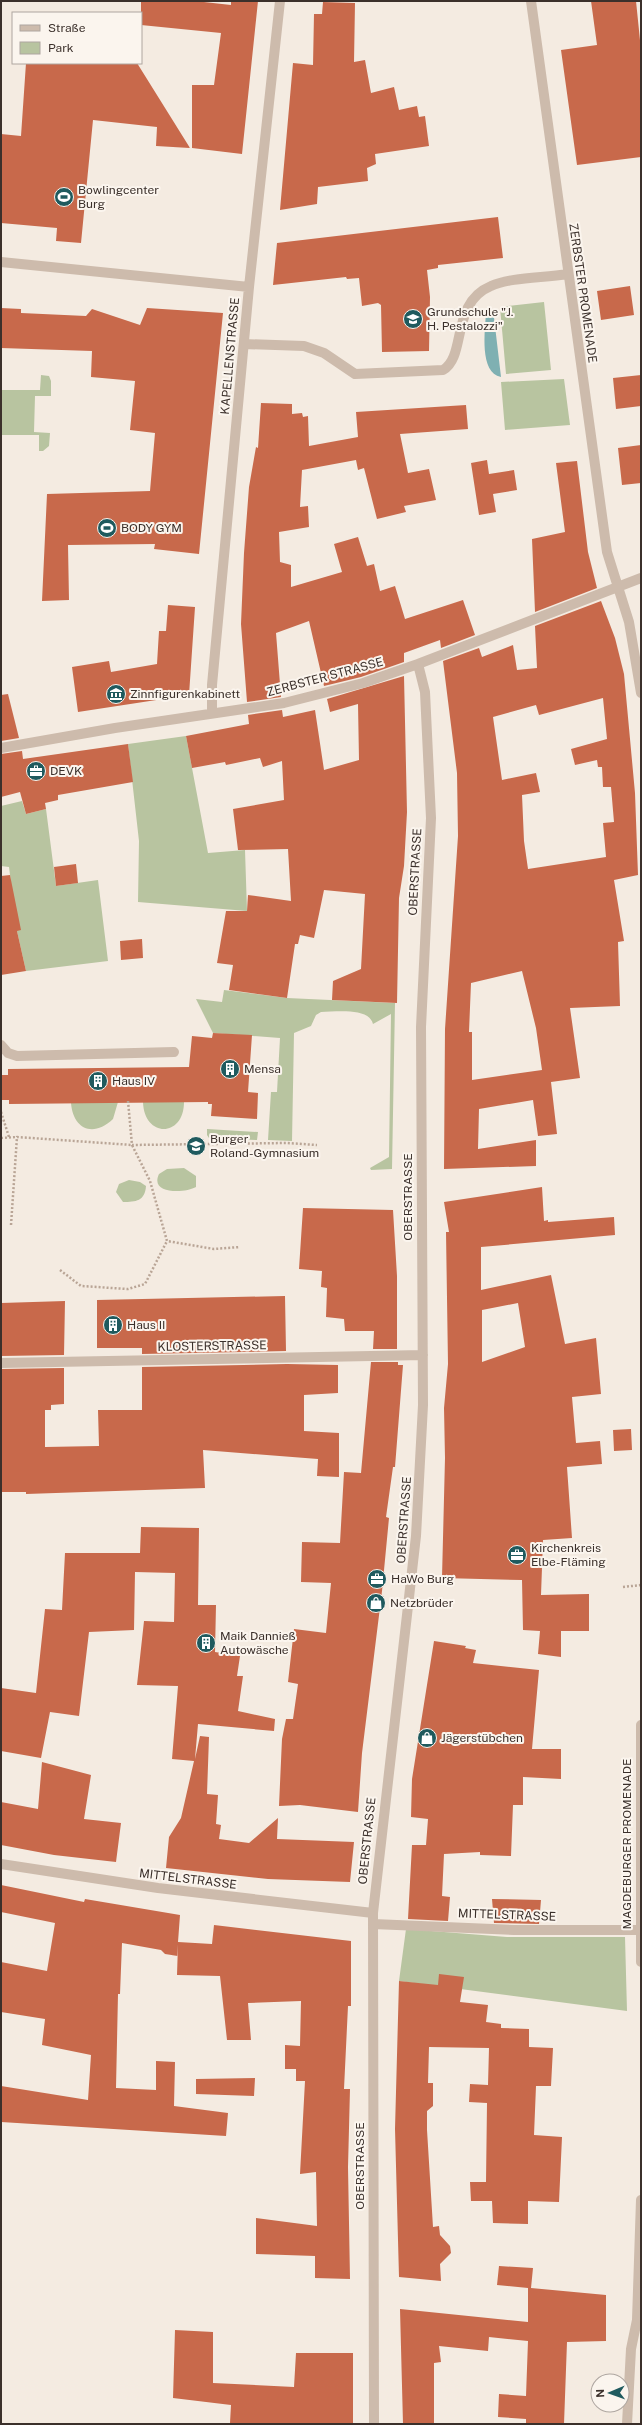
<svg xmlns="http://www.w3.org/2000/svg" width="642" height="2425" font-family="'Public Sans',sans-serif">
<style>
.green{fill:#b8c4a0}
.water{fill:#7fb0b2}
.building{fill:#c8694b;fill-rule:evenodd}
.lines{fill:none;stroke-linecap:round;stroke-linejoin:round}
.path{stroke:#b9a596;stroke-width:2.5;stroke-dasharray:2 2;stroke-linecap:butt}
.minor{stroke:#cdbbac;stroke-width:10}
.labels{text-anchor:middle;dominant-baseline:central;stroke-width:4;stroke-linejoin:round;paint-order:stroke}
.poi-label{font-size:12px;fill:#3b302b;stroke:#fbf5ee;text-anchor:start}
.street-label{font-size:12px;fill:#3b302b;stroke:#fbf5ee}
</style>
<rect width="100%" height="100%" fill="#f4ebe1"/>
<path class="green" d="M544 302 551 370 506 374 500 307Z
M41 375 49 376 51 381V396H35L34 432 50 433 49 446 43 451H39V435H1V390H40Z
M564 379 570 425 505 430 501 382Z
M186 736 208 853 245 850 247 911 138 902 139 841 128 744Z
M22 801 26 814 46 809 56 886 98 880 108 961 26 971 17 931 9 867 1 866V806Z
M224 990 287 998 395 1003 392 1169 371 1170 370 1168 389 1157 391 1014 373 1024C369 1007 335 1012 321 1012L316 1015 311 1026 294 1033 292 1141 268 1140 271 1092H277L280 1038 213 1033 196 999 222 1002Z
M118 1102 113 1119C93 1138 73 1129 71 1103Z
M143 1102H184C184 1138 144 1138 143 1102Z
M207 1129 258 1132 257 1140 209 1138 207 1135Z
M184 1168 196 1176V1187C186 1193 149 1195 159 1174L167 1169Z
M129 1180 140 1182 146 1186C145 1201 136 1202 123 1202L116 1192 119 1184Z
M406 1929 507 1937H625L627 2011 399 1981Z"/>
<path class="water" d="M493 309 501 377C479 373 485 330 486 313Z"/>
<path class="building" d="M141 1H195L231 5V1H258L242 154 192 148V85H214L221 33 141 25Z
M591 1H636L641 50V157L577 165 561 50 597 45Z
M323 2 355 3 354 62 365 60 371 93 394 87 399 110 417 106 419 117 425 116 429 146 375 154 376 164 367 168 368 181 318 187 317 204 280 210 293 63 313 65 314 14H322Z
M26 63H137L190 148 156 146 157 127 93 120 81 243 56 241 57 228 1 223V134L21 136Z
M498 217 503 258 438 265V268L427 270 430 297 429 351 382 352 381 305 378 303 362 306 359 278 347 279 346 277 273 285 277 243Z
M630 286 634 315 601 320 597 291Z
M1 308 21 309V313L86 316 92 309 140 325 147 308 223 313 199 554 154 549 155 544 68 545 69 600 42 601 47 494 150 491 155 433 130 430 135 381 91 377 92 351 1 348Z
M641 375V406L616 409 613 378Z
M261 403 292 404V414L302 413 303 417 308 416 309 446 358 437 356 412 466 405 468 429 400 434 408 473 429 469 436 500 404 506 406 512 377 519 364 468 358 470 356 460 302 470 300 507 308 506 309 527 279 532 280 562 291 565V587L342 572 334 544 358 537 367 566 374 564 380 591 395 586 405 619 463 600 475 635 441 648 440 640 404 653V662L361 677 324 686 309 621 276 633 281 697 247 702 241 624 244 553 249 487 256 447 258 448Z
M641 445V483L622 485 618 448Z
M487 460 489 474 514 470 517 490 493 494 496 512 479 515 471 463Z
M577 461 588 552 597 588 535 612 532 539 565 532 556 463Z
M601 601 615 638 624 674 635 793 638 875 614 880 624 941 618 942 620 1006 570 1008 580 1078 551 1082 557 1134 538 1136 533 1100 479 1109 478 1149 536 1140V1166L444 1169 445 1029 458 836 457 773 443 661 479 648 482 657 513 645 517 670 537 668 535 626ZM603 698 607 739 571 749 575 765 597 760 598 767H602L603 787H611L614 822 603 823 606 857 528 869 524 841 522 795 540 792 536 773 502 780 493 717 536 705 539 715ZM522 971 536 1028 542 1070 472 1080V1032H469L471 983Z
M168 605 195 607 189 695 78 712 72 667 109 661 111 672 157 664 159 631H166Z
M404 676 407 812 404 866 399 898 397 1003 332 1000 333 981 361 969 365 894 324 890 314 938 300 935 298 944H295L287 998 229 990 233 965 217 963 226 911H247L248 895 291 901 288 849 238 850 233 809 284 800 282 761 263 767 260 758 226 765 225 762 192 768 186 736 249 724 248 715 282 710 283 717 315 710 324 770 359 760 358 704 330 712 327 699Z
M8 694 19 738 1 741V695Z
M128 744 133 782 58 795V800L45 803 46 809 26 814 20 792 1 797V754L22 751 23 759Z
M76 864 78 883 56 886 54 867Z
M10 875 21 930 17 931 26 971 1 975V876Z
M142 939 143 958 121 960 120 941Z
M213 1033 252 1035 248 1092 258 1093 257 1119 211 1116 212 1104H208V1102L9 1104V1100H1V1075H8V1069L189 1067 192 1036 212 1038Z
M542 1187 544 1221 548 1220V1222L614 1217 615 1235 481 1247V1290L551 1275 565 1344 596 1338 601 1394 572 1397 576 1443 600 1441 602 1464 567 1467 572 1538 543 1540 541 1595 589 1594V1631H561V1657L538 1654 540 1631 523 1630 522 1580 442 1578 445 1458 444 1408 448 1364 446 1232H449L444 1202ZM518 1303 525 1347 482 1362V1310Z
M303 1208 393 1210 397 1276V1349H373L374 1331H345L344 1319 326 1317 327 1288 321 1287 322 1271 299 1269Z
M285 1296 286 1351 142 1354V1348H97V1300Z
M65 1301 64 1355 1 1356V1303Z
M371 1362H398V1365H403L395 1467H393L386 1517 389 1518 382 1591 362 1753 358 1812 300 1805 279 1806 282 1739 286 1719H293L298 1684 288 1682 294 1629 326 1633 331 1583 301 1582 302 1542 340 1543 344 1472 361 1473Z
M287 1364 338 1365V1393L304 1395V1431L339 1433V1477L317 1476 318 1459 203 1450 205 1488 26 1494V1492H1V1369L64 1368V1404L51 1405V1410H45V1447L99 1446 98 1410H142V1367Z
M631 1429 632 1450 614 1451 613 1430Z
M141 1527 199 1528 198 1605H216L215 1652 240 1656 237 1676H243L238 1711 275 1719 274 1731 198 1724 195 1759 200 1736 209 1737 207 1794 218 1795 216 1824 221 1825 219 1839 249 1843 278 1818 277 1839 354 1842 350 1882 268 1879 166 1868 169 1837 181 1818 194 1761 172 1759 178 1686 137 1685 144 1621 174 1622 175 1573 135 1572 134 1630 89 1632 79 1716 50 1712 41 1758 1 1751V1688L36 1693 45 1609 62 1610 65 1553H140Z
M434 1641 466 1646 465 1648 476 1650 473 1663 539 1670 532 1749H561V1779L523 1777V1805H513L511 1856 480 1855V1852L444 1854 442 1896 450 1897 448 1921 408 1919 412 1845H426L428 1819 411 1817 412 1779Z
M42 1762 91 1775 84 1819 121 1823 116 1862 54 1855 1 1845V1802L38 1809Z
M1 1885 84 1902 85 1899 180 1915 178 1942 212 1944 214 1925 351 1941V2006H348L344 2089H350L348 2167 350 2279 315 2278V2256L256 2254V2218L317 2226 316 2172 300 2174 305 2081H296V2069H285V2045L300 2046 301 2001 248 2003 251 2040H227L220 1976 177 1975 178 1944V1956L165 1954 161 1950 122 1943 120 1994H118L116 2088 156 2090V2061L175 2062 174 2106 228 2113 226 2136 1 2122V2086L88 2100 91 2055 42 2045 45 2019 1 2012V1962L47 1971 55 1923 1 1912Z
M492 1899 541 1900 539 1924 494 1923Z
M439 1974 464 1977 460 2002 488 2005 486 2022 501 2024V2028L529 2029V2047L553 2048 551 2086H536L534 2135 562 2137 559 2202 528 2201V2224L493 2223 492 2201H471L470 2182H486L487 2103 469 2102 470 2084 488 2085 489 2048 429 2047 428 2083H433V2106L427 2111V2130L433 2227 439 2226 440 2235 450 2246 451 2253 440 2264 441 2281 399 2277 395 2129 399 1981 438 1985Z
M255 2078 254 2096 196 2094V2079Z
M499 2266 533 2268 531 2288 606 2295V2341L567 2342 564 2424H526V2419L498 2417 499 2394 526 2396 528 2341 489 2337 488 2351 439 2346 441 2362 434 2363V2424H403L400 2309 528 2322V2288L497 2285Z
M175 2330 213 2332V2383L294 2387 296 2353H353V2424L230 2423 231 2405 173 2398Z"/>
<g class="lines">
<path class="path" d="M128 1101 132 1145 287 1143 317 1145
M1 1112 9 1137
M1 1138 17 1137
M11 1225 17 1137 132 1145 150 1181 167 1241 214 1249 240 1247
M60 1270 81 1286 128 1289 145 1284 167 1241
M623 1587 641 1585"/>
<path class="minor" d="M531 1 607 552 629 622 641 693
M1 262 249 287
M244 344 304 346 324 353 355 374 443 370C467 356 450 303 491 286 511 277 544 278 567 274
M212 713V685L249 287 280 1
M1 748 115 728 284 703 363 683 418 664 641 578
M1 1045 8 1053 17 1056 174 1052
M1 1363 423 1355
M641 1725V1962
M1 1864 158 1888 373 1913
M373 1924 514 1930H640
M374 2424 373 1913 416 1536 423 1405 421 1027 431 818 425 692 418 664
M627 2424 631 2349 637 2320 641 2200"/>
</g>
<defs>
<symbol id="stadium-disc" viewBox="-11 -11 22 22"><circle r="9.5" fill="#1f5a5e" stroke="#fbf5ee"/><path d="M0-5a6.5 5 0 1 0 0 10a6.5 5 0 1 0 0-10ZM-3.5-1.8h7v3.6h-7Z" fill="#fff"/></symbol>
<symbol id="school-disc" viewBox="-11 -11 22 22"><circle r="9.5" fill="#1f5a5e" stroke="#fbf5ee"/><path d="M0-5L7-2L0 1L-7-2ZM-4 1L0 2.5L4 1V4Q0 6-4 4Z" fill="#fff"/></symbol>
<symbol id="museum-disc" viewBox="-11 -11 22 22"><circle r="9.5" fill="#1f5a5e" stroke="#fbf5ee"/><path d="M0-6L6-3V-2H-6V-3ZM-5-1h2V3h-2ZM-1-1h2V3h-2ZM3-1h2V3H3ZM-6 4H6V6H-6Z" fill="#fff"/></symbol>
<symbol id="office-disc" viewBox="-11 -11 22 22"><circle r="9.5" fill="#1f5a5e" stroke="#fbf5ee"/><path d="M-6-3h4V-5.5h4V-3h4V5H-6ZM-1-4.5V-3h2v-1.5ZM-6 0V1H6V0Z" fill="#fff"/></symbol>
<symbol id="building-disc" viewBox="-11 -11 22 22"><circle r="9.5" fill="#1f5a5e" stroke="#fbf5ee"/><path d="M-4-6H4V6H1V3H-1V6H-4ZM-2.5-4.3h1.7v1.8h-1.7ZM.8-4.3h1.7v1.8H.8ZM-2.5-1h1.7V.8h-1.7ZM.8-1h1.7V.8H.8Z" fill="#fff"/></symbol>
<symbol id="shop-disc" viewBox="-11 -11 22 22"><circle r="9.5" fill="#1f5a5e" stroke="#fbf5ee"/><path d="M-5-2.5h2.3a2.7 3.5 0 0 1 5.4 0H5L5.5 6h-11ZM-1.5-2.5h3a1.5 2.3 0 0 0-3 0Z" fill="#fff"/></symbol>
</defs>
<g fill-rule="evenodd">
<use href="#stadium-disc" x="53" y="186" width="22" height="22"/>
<use href="#school-disc" x="402" y="308" width="22" height="22"/>
<use href="#stadium-disc" x="96" y="517" width="22" height="22"/>
<use href="#museum-disc" x="105" y="683" width="22" height="22"/>
<use href="#office-disc" x="25" y="760" width="22" height="22"/>
<use href="#building-disc" x="219" y="1058" width="22" height="22"/>
<use href="#building-disc" x="87" y="1070" width="22" height="22"/>
<use href="#school-disc" x="185" y="1135" width="22" height="22"/>
<use href="#building-disc" x="102" y="1314" width="22" height="22"/>
<use href="#office-disc" x="506" y="1544" width="22" height="22"/>
<use href="#office-disc" x="366" y="1568" width="22" height="22"/>
<use href="#shop-disc" x="365" y="1592" width="22" height="22"/>
<use href="#building-disc" x="195" y="1632" width="22" height="22"/>
<use href="#shop-disc" x="416" y="1727" width="22" height="22"/>
</g>
<g class="labels">
<g class="poi-label">
<text x="78" y="190">Bowlingcenter<tspan x="78" dy="14">Burg</tspan></text>
<text x="427" y="312">Grundschule "J.<tspan x="427" dy="14">H. Pestalozzi"</tspan></text>
<text x="121" y="528">BODY GYM</text>
<text x="130" y="694">Zinnfigurenkabinett</text>
<text x="50" y="771">DEVK</text>
<text x="244" y="1069">Mensa</text>
<text x="112" y="1081">Haus IV</text>
<text x="210" y="1139">Burger<tspan x="210" dy="14">Roland-Gymnasium</tspan></text>
<text x="127" y="1325">Haus II</text>
<text x="531" y="1548">Kirchenkreis<tspan x="531" dy="14">Elbe-Fläming</tspan></text>
<text x="391" y="1579">HaWo Burg</text>
<text x="390" y="1603">Netzbrüder</text>
<text x="220" y="1636">Maik Dannieß<tspan x="220" dy="14">Autowäsche</tspan></text>
<text x="441" y="1738">Jägerstübchen</text>
</g>
<g class="street-label">
<text transform="translate(583 293) rotate(82)">ZERBSTER PROMENADE</text>
<text transform="translate(230 356) rotate(-85)">KAPELLENSTRASSE</text>
<text transform="translate(325 677) rotate(-15)">ZERBSTER STRASSE</text>
<text transform="translate(415 872) rotate(-87)">OBERSTRASSE</text>
<text transform="translate(408 1197) rotate(-90)">OBERSTRASSE</text>
<text transform="translate(212 1346) rotate(-1)">KLOSTERSTRASSE</text>
<text transform="translate(404 1520) rotate(-86)">OBERSTRASSE</text>
<text transform="translate(367 1841) rotate(-84)">OBERSTRASSE</text>
<text transform="translate(627 1844) rotate(-90)">MAGDEBURGER PROMENADE</text>
<text transform="translate(188 1879) rotate(7)">MITTELSTRASSE</text>
<text transform="translate(507 1915) rotate(2)">MITTELSTRASSE</text>
<text transform="translate(360 2166) rotate(-90)">OBERSTRASSE</text>
</g>
</g>
<rect width="642" height="2425" fill="none" stroke="#3b302b" stroke-width="4"/>
<rect x="12" y="12" width="130" height="52" fill="#fbf5ee" stroke="#aea6a0"/>
<rect x="20" y="25" width="20" height="6" fill="#cdbbac" stroke="#aea6a0"/>
<text x="48" y="32" font-size="12" fill="#3b302b">Straße</text>
<rect x="20" y="42" width="20" height="12" fill="#b8c4a0" stroke="#aea6a0"/>
<text x="48" y="52" font-size="12" fill="#3b302b">Park</text>
<g transform="translate(610 2393) rotate(268)"><circle r="19" fill="#fbf5ee" stroke="#aea6a0"/>
<path d="M0-3L7 15L0 10L-7 15Z" fill="#1f5a5e"/>
<text y="-6" font-size="11" font-weight="bold" text-anchor="middle" fill="#3b302b">N</text>
</g>
</svg>
